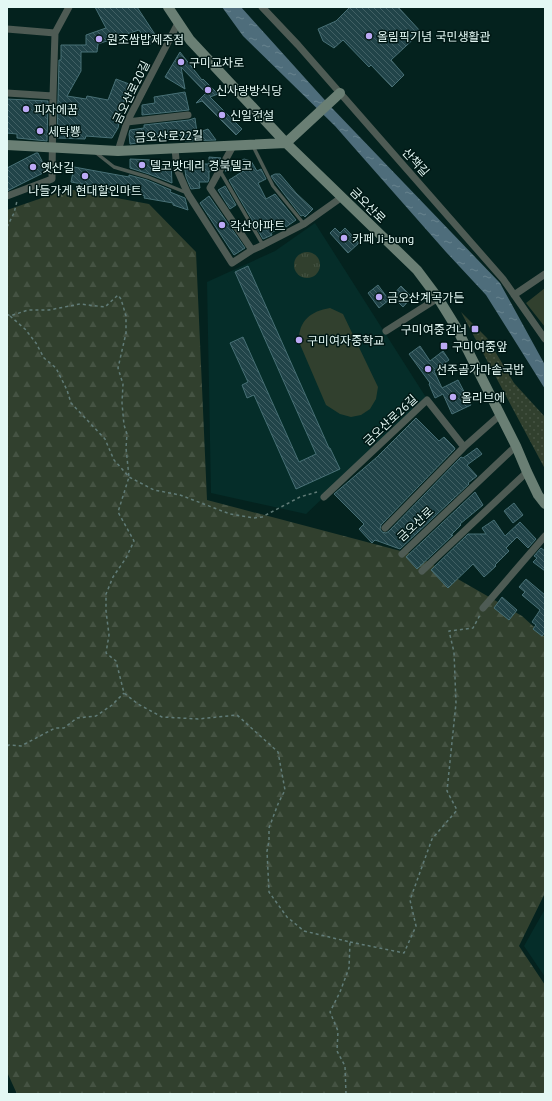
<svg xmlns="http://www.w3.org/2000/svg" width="552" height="1101" font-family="'PT Sans','Noto Sans KR',sans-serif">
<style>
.built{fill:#052d29}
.grass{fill:url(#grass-tufts)}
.forest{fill:url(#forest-firs)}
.park{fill:url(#park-dots)}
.pitch{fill:#31402e}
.water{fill:url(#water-ripples)}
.building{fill:url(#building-back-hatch);stroke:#487076}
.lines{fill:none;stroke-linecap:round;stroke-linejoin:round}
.path{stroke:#617c78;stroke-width:1.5;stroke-dasharray:3 3;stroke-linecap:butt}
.lane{stroke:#4e5b54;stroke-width:3.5}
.street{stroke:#4e5b54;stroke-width:7}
.secondary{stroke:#6a7f74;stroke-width:10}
.poi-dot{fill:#bca9f5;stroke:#001815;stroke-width:1.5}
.labels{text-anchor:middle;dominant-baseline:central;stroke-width:3;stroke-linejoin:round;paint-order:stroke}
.poi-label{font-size:12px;fill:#e3f8f4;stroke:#001815;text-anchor:start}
.street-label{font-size:12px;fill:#e3f8f4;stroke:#001815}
</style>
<defs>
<pattern id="grass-tufts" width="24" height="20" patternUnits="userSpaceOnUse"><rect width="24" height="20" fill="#31402e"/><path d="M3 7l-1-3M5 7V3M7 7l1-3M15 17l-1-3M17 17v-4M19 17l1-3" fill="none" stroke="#455343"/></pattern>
<pattern id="forest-firs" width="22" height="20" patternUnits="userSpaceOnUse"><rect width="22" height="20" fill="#31402e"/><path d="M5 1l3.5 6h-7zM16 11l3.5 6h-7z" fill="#455343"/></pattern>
<pattern id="park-dots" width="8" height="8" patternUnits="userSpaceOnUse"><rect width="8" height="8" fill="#31402e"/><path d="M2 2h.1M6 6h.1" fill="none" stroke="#455343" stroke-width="1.8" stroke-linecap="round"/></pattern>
<pattern id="water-ripples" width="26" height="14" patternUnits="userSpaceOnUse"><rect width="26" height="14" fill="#4e6d7b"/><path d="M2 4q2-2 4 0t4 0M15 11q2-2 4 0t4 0" fill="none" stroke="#67838e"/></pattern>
<pattern id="building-back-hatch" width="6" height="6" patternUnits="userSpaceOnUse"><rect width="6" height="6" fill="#214449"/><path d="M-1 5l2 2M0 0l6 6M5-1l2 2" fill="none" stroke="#416064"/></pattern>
</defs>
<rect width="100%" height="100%" fill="#04221e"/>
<path class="built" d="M315 223 427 399 306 514 211 493 207 282 275 251Z
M545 909V977L524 946Z"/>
<path class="grass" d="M294 265a13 13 0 1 1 26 0a13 13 0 1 1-26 0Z"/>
<path class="forest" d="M68 189 149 204 196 252 207 500 416 555 522 616 545 637V893L519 946 545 985V1094H17L7 1072V210Z"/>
<path class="park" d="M461 312 487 338 514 383 545 417V469Z"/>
<path class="pitch" d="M545 288V327L526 303Z
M330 308 343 314 378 387 376 399 370 409 361 415 351 417 340 414 326 405 299 342C298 322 310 311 330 308Z"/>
<path class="water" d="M222 7H241L332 108 500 283 545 365V389L486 295 446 252 335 126 243 36Z"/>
<path class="building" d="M95 7H137L158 39 149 45 139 30 98 44 97 52H81V71L67 96 86 99 87 96 108 100 116 79 137 87 132 100 125 97 118 128 112 138 86 136 85 139 57 138 59 60H61V45H86V35L106 28Z
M350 7H398L421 32 391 60 404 75 392 87 371 65 369 67 343 40 334 48 323 41 318 29 336 21Z
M180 52 202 80 203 79 218 94 210 97 242 129 236 135 202 101 196 103 206 93 181 67 185 89 165 77Z
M185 92 189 110 142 115V105L155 103 154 97Z
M7 99 48 101 47 141 17 138V134L7 133Z
M195 118 197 133 208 129 216 140 185 141 184 137H181L180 135 171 136V138L130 144 129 134 130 130 144 128V125L189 120Z
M36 153H38L47 171 7 191V168Z
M209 157 221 158 214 171H209V179L208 182H199L200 188 191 189 186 177 184 164H209Z
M130 159 153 160V163L171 162 172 183 149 174 130 168Z
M244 159 251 161 257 171 261 169 266 179 258 183 266 199 275 194 296 220 286 227 285 225 271 233 272 235 263 239 229 180 245 170 225 171Z
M74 167 129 177V175L147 180 171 190 170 192 185 198 188 210 173 205V203L144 198 145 196 114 190 113 193 99 190 100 187 71 182Z
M275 174H280L296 193 313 209 305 217 303 215 301 216 275 182 271 176Z
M225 186 236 205 230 209 218 190Z
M209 196 245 248 234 255 200 203Z
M335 228 340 233 345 228 359 243 348 253 330 233Z
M248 266 329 448H330L340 469 296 489 254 395 247 398 242 385 248 382 230 343 243 337 299 462 316 454 235 272Z
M378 285 389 300 379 308 368 293Z
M401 286 412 297 403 307 392 296Z
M420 346 430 361 443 351 449 360 434 371 442 388 458 380 471 405 452 414 443 394 435 398 429 384 430 383 409 354Z
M416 418 439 441 444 437 454 447 455 449 381 525 380 529 382 532 386 533 389 531 461 457 463 458 477 448 482 454 467 465 477 476 468 483 469 484 400 549 375 540 372 543 359 529 364 524 334 494 377 457Z
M475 492 483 505 460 524 461 525 451 535H453L417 569 406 557Z
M514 503 523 515 513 523 504 511Z
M494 520 505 536 520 522 536 539 528 548 517 537 506 548 509 551 495 565 496 566 484 577 473 564 448 588 431 570 468 534H486L482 528Z
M541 548 545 551V571L533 562 537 558 534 556Z
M526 579 545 595V632L542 636 533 629 536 625 532 622 540 610 522 595 525 592 519 587Z
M502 597 517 610 509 620 494 608Z"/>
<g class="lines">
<path class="path" d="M7 227 14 213 17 201
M7 314 10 316 28 310H49L80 304 105 307 118 295 121 299 126 316V333L118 368 123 384 122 403 124 425 127 434 126 448 129 477 118 512 134 541 126 558 113 577 106 594V611L109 635 106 653 116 661 124 693 138 704 162 717 198 719 237 715 278 752 285 790 278 804 269 828V841L267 851 269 892 287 917 304 931 350 942 349 968 340 992 330 1012 338 1031 337 1051 345 1066 346 1094
M10 316 25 329 36 343 44 358 56 368 67 390 71 403 105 439 114 460 129 477 154 490 180 495 230 514 254 518 262 517 300 497 317 492
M7 746 9 745 21 746 55 728H64L77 718 96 716 112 705 124 693
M350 942 404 953 416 926 410 900 432 839 457 810 447 791 456 703 454 652 449 631 473 628 480 615"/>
<path class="lane" d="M253 146 273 186 304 224
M95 152 114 167 148 177 187 193
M220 171 263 245"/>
<path class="street" d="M262 7 298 45 503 279 545 339
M7 29 55 33
M7 93 53 96
M127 122 188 115
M233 146 210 188 252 250
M175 149 177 169 188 194 232 263 252 250 263 245 304 224 342 197
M118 151 127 122 178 23
M7 196 52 179 53 96 55 33 69 7
M514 295 545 274
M386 331 438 298
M324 497 427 400 464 447
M385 528 464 447 500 415
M402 554 516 446
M422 571 527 472
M483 608 545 536"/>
<path class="secondary" d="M168 7 190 40 286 143 417 270 438 298 456 327 516 446 527 472 538 495 545 504
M7 145 118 151 286 143 340 93"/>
</g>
<g class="poi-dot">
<circle cx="369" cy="36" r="4"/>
<circle cx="99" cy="39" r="4"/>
<circle cx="181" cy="62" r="4"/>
<circle cx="208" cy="90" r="4"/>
<circle cx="26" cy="109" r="4"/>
<circle cx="222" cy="115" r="4"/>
<circle cx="40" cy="131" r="4"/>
<circle cx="142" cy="165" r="4"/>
<circle cx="33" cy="167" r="4"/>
<circle cx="85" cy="176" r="4"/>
<circle cx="222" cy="225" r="4"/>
<circle cx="344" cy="238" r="4"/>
<circle cx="379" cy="297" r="4"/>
<rect x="471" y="325" width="8" height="8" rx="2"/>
<circle cx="299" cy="340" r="4"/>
<rect x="440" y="342" width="8" height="8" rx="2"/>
<circle cx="428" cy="369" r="4"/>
<circle cx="453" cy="397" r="4"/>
</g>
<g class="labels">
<g class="poi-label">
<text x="377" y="36">올림픽기념 국민생활관</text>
<text x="107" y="39">원조쌈밥제주점</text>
<text x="189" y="62">구미교차로</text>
<text x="216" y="90">신사랑방식당</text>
<text x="34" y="109">피자에꿈</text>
<text x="230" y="115">신일건설</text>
<text x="48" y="131">세탁뿅</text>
<text x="150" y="165">델코밧데리 경북델코</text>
<text x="41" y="167">옛산길</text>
<text x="85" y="190" text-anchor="middle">나들가게 현대할인마트</text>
<text x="230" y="225">각산아파트</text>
<text x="352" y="238">카페 Ji-bung</text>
<text x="387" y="297">금오산계곡가든</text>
<text x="467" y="329" text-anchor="end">구미여중건너</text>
<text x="307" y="340">구미여자중학교</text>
<text x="452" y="346">구미여중앞</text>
<text x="436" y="369">선주골가마솥국밥</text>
<text x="461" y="397">올리브에</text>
</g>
<g class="street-label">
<text transform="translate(131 92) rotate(-64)">금오산로20길</text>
<text transform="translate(169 136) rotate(-2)">금오산로22길</text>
<text transform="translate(416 162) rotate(48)">산책길</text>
<text transform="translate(368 205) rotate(45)">금오산로</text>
<text transform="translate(390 420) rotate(-43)">금오산로26길</text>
<text transform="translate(415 524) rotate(-43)">금오산로</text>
</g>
</g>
<rect width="552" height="1101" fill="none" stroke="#e3f8f4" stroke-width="16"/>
</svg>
